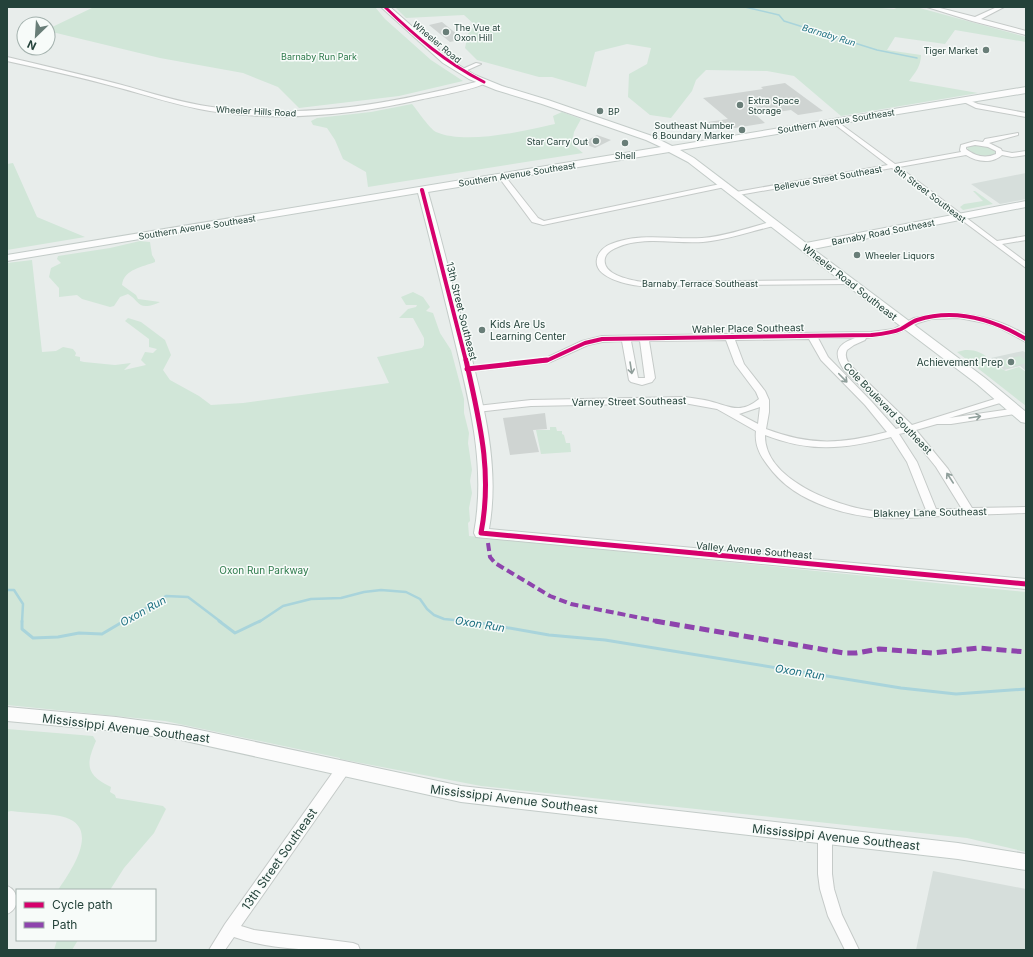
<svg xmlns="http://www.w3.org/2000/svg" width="1033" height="957" font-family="Inter,sans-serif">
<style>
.built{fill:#d6dedb}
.green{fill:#d1e6d8}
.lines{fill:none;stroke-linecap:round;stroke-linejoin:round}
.stream-far2{stroke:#a9d4db;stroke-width:1.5}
.stream-far1{stroke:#a9d4db;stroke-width:2.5}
.stream{stroke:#a9d4db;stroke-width:3}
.building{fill:#cfd4d2}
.street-casing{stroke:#c5cac8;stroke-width:2}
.secondary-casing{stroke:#c3cbc8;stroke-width:2}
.street{fill:#fcfcfc;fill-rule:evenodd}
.secondary{fill:#fcfcfc;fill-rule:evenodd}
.quiet-far1{stroke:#8e44ad;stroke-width:4;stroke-dasharray:8 4;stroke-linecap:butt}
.quiet{stroke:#8e44ad;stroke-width:5;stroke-dasharray:10 5;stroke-linecap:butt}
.cycleway-far2-casing{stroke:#f7fbf9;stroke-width:4.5}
.cycleway-far1-casing{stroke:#f7fbf9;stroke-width:6}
.cycleway-casing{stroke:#f7fbf9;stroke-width:8}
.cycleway-far2{stroke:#d6006c;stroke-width:3}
.cycleway-far1{stroke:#d6006c;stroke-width:4}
.cycleway{stroke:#d6006c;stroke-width:5}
.oneway{stroke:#909f9b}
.poi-dot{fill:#697e78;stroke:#f7fbf9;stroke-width:1.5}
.labels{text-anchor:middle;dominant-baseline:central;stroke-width:3;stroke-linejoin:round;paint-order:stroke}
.far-poi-label{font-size:9px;fill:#24423a;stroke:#f7fbf9;text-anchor:start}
.far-water-label{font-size:9px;font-style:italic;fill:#1c6f80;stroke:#f7fbf9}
.far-street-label{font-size:9px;fill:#24423a;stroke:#f7fbf9}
.far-park-label{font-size:9px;fill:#2d7a4b;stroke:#f7fbf9}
.street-label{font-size:10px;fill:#24423a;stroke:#f7fbf9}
.poi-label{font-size:10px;fill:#24423a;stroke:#f7fbf9;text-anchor:start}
.park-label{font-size:10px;fill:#2d7a4b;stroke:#f7fbf9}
.water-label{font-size:11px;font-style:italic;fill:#1c6f80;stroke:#f7fbf9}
.near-street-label{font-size:12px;fill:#24423a;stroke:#f7fbf9}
</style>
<rect width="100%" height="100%" fill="#e8edeb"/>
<path class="built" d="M1026 173V199L1000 204 971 184Z
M1023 351 1026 353V371L1020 366 1004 370 991 358Z
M933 871 1026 889V950H916Z"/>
<path class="green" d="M94 7H375L385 19 431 60 463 81 399 96 299 108 278 87 243 73 160 58 48 31V29Z
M395 7H868L894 9 899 7H916L1026 37V42L955 30 945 44 895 37 887 50 921 55C921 66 915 73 909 81L978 93 841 116 794 76 767 71 706 70 696 80 692 91 671 118 650 115 628 97 629 74 647 64 651 48 627 44 595 52 586 87 552 77H539L477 60 465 48 468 34 475 25 464 15 406 18Z
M412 104C417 110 430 129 436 132 466 145 524 131 555 124L553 116 562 112 581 119 574 132 572 144 583 153 368 187 366 172 343 159 335 140 327 128 313 125 311 121 317 118 371 112Z
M976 144 987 146 996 151V154C987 159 976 156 968 151L967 147Z
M13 163 37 217 85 237 7 250V164Z
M973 191H975L993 204 963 210 960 207 964 204 983 201Z
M140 241 150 242 152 255 155 260V262C143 267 124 269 122 285L136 295 138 299 160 302 158 303C137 311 141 302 128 294L120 297 114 306 110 307 82 299 77 295 59 297V288L49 277 51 268 61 263 57 259 58 256 110 248Z
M32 260 42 352 56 351 63 347 73 349 76 353 75 356 80 357V361L84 362 115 365 131 363 124 370 146 365 141 360 145 352 153 353 157 349 149 347V339L125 321 128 318 141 322 165 340 171 355 163 370 170 380 199 396 211 405 243 403 389 383 377 357 422 348 424 345V338L413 318H399L408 309 416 307 417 305H406L401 297 413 292 423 297 430 307 426 311 433 313 440 333 451 350 464 399V413L469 433 468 443 472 470 470 481 472 493 469 508 470 521 468 523 469 536 1026 592V852L967 838 481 786 340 759V758L165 721 7 705V263Z
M965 350C986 349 989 363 1006 371L1019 367 1026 372V406L957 352Z
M1020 356 1026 361V363L1007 368 999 361Z
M550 427H556L557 431H562V434L564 435 566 443H570L571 452 541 454 536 430H550Z
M7 729 93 736 96 741C86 764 85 775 111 787L110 792 115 795 116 798 163 806 166 809 154 833 124 868 110 890H58C72 869 103 825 60 816 44 813 27 813 11 811L7 812Z
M57 940H78L72 950H54Z"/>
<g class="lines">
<path class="stream-far2" d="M745 7 779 15 784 21 877 50 917 58"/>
<path class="stream-far1" d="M7 590H14L23 604 22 622
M122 622 166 596 188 597 221 622
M259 622 283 606 311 599 341 598 364 592 381 590 406 592 420 599 427 609 434 615 444 619 475 622"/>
<path class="stream" d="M22 621V629L33 638 58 637 79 633 102 634 124 621
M219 621 235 633 260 621
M469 621 549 635 605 640 901 688 956 694 1026 689"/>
</g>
<path class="building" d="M442 22 463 39 450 42 429 25Z
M785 83 823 111 798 115 791 110 756 115 765 123 717 131 708 122 728 119 703 98 763 89 761 87Z
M597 135 611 140 595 148 582 143Z
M545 413 547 429 533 430 539 452 510 455 503 418Z"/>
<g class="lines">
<defs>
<path id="street" d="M927 7H936L975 17 997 7H1004L981 19 1026 31V35L972 21Z
M7 57C45 66 84 75 122 85 151 93 182 103 212 107 310 119 390 104 484 80L487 82C478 89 437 96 423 99 354 115 280 122 210 111 178 106 147 95 116 87 80 77 43 69 7 61Z
M476 63 481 64 463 72 458 71Z
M964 98 978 104 1026 113V117L976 108 962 101V99Z
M835 120 895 164 961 152 960 150 961 145 975 141 983 142 985 139 1018 133V135L989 143 1001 149 1002 151 1012 153 1026 151V155L1012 157 1002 155C992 164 977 162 966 155L899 167 997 241 1026 236V240L1002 244 1026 262V268L892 168 733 196 732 194 736 192 888 165 833 123V121ZM975 145 988 147 996 151V154C985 159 975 156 966 149V147Z
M502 174 504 175 538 218 544 221 725 183 729 185 725 187 543 225 532 222 498 176Z
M774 221H777V225C752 231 728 240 703 242 675 244 644 236 618 247 613 249 606 253 605 258 601 275 631 280 642 282L849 280 853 282 852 284 642 286C629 285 593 278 597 259 598 252 605 246 611 244 640 232 672 240 702 238 727 236 750 227 774 221Z
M945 313C974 313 1001 320 1026 335V342L998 327 985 323 959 318 931 319 918 323 897 333 866 338 865 340 854 345 847 350C844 356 847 361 851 366L912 425 1001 397H1007L1009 399 1007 401 949 418 1018 408 1023 411 1021 413 951 424H937L916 430 948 469 972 508 1026 507V513C997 514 969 515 941 516 921 517 902 519 883 518 845 516 798 502 773 472 763 460 754 448 756 431L717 409 684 403 531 406 477 412 472 409 477 406 531 400 684 397C692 398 701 399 709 401 729 406 740 415 759 399L756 392 735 364 726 340 649 341 655 378 652 382 642 385 631 382 629 380 622 341 602 342 588 345 548 363 467 372 463 369 467 366 546 358 582 341 602 336 871 332 894 329 914 318ZM818 338H855C836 345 833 353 844 370L903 427 896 429 871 401 828 357ZM809 339 821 360 865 405 887 432C842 444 811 446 766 429L769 412V400L765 391 744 364 735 340ZM631 341H640L645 378H638ZM760 407 758 424 739 414ZM908 432 936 467 962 509H936L917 462 899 434ZM765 435C811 453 845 449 891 437L907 462 926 510C908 511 891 513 873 511 837 506 764 480 765 435Z
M343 764 348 765 349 769 348 773 241 926 254 930 353 943 358 945 360 950C317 950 275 951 234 937L225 950H209L225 924 338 765Z
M825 830 830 832 832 836V874L834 889 842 915 859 950H845L828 916 820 889 818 874V836L820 832Z
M7 886C20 891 20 909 7 914Z"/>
<path id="secondary" d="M381 7H390L449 59 475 75 502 86 548 100 652 136 672 146 1026 87V93L680 150 694 158 806 243 1026 201V207L813 249 985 378 1026 412V423L1021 422 977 384 845 284 688 162 669 152 428 192C441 237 452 283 464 329 481 394 501 462 489 529L1026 579V589L476 537 474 533C487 463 468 397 452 329 441 284 430 238 418 193L7 261V255L661 147 646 140 542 104 496 90 469 79 443 63Z
M7 707 116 717 181 726 461 786 958 843 1026 854V870L958 859 461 802 181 740 116 731 7 721Z"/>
</defs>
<use href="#street" class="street-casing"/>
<use href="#secondary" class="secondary-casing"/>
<use href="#street" class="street"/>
<use href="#secondary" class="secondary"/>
<path class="quiet-far1" d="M488 543 490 557 495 563 550 596 571 604 661 622"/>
<path class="quiet" d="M655 621 844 653H856L879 649 933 653 978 648 1026 652"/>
<defs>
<path id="cycleway-far2" d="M385 7C415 36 446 63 484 82"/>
<path id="cycleway-far1" d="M422 190 466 361
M538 361 548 360 585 343 602 339 871 335C881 334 892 333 901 329 907 326 911 322 917 320 955 308 994 320 1026 339"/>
<path id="cycleway" d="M466 360C479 420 493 471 481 533L1026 584
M467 369 547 360"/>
</defs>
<use href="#cycleway-far2" class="cycleway-far2-casing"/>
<use href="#cycleway-far1" class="cycleway-far1-casing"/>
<use href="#cycleway" class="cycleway-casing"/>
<use href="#cycleway-far2" class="cycleway-far2"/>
<use href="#cycleway-far1" class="cycleway-far1"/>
<use href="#cycleway" class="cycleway"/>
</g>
<defs><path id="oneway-shaft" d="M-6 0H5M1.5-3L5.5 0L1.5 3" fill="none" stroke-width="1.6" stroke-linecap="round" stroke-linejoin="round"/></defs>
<g class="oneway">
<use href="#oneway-shaft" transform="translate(631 368) rotate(81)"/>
<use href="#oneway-shaft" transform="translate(843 378) rotate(46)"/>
<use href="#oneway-shaft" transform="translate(975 417) rotate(-9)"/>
<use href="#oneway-shaft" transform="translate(950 478) rotate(-123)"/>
</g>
<g class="poi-dot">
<circle cx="446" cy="32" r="4"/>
<circle cx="986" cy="50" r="4"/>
<circle cx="740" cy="105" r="4"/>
<circle cx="600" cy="111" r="4"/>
<circle cx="742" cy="130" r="4"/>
<circle cx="596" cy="141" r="4"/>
<circle cx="625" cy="143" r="4"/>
<circle cx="857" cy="255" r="4"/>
<circle cx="482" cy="330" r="4"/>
<circle cx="1011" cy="362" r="4"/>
</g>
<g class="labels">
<g class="far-poi-label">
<text x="454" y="27">The Vue at<tspan x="454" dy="10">Oxon Hill</tspan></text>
<text x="978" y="50" text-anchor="end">Tiger Market</text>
<text x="748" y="100">Extra Space<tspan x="748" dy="10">Storage</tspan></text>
<text x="608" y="111">BP</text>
<text x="734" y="125" text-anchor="end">Southeast Number<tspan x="734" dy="10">6 Boundary Marker</tspan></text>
<text x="588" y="141" text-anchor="end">Star Carry Out</text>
<text x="625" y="155" text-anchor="middle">Shell</text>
<text x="865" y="255">Wheeler Liquors</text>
</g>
<g class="far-water-label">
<text transform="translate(829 35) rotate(17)">Barnaby Run</text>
</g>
<g class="far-street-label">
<text transform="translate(437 42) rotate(40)">Wheeler Road</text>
<text transform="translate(256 111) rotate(3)">Wheeler Hills Road</text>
<text transform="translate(836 121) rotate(-9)">Southern Avenue Southeast</text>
<text transform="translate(517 174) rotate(-9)">Southern Avenue Southeast</text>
<text transform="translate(828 178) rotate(-10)">Bellevue Street Southeast</text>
<text transform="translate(930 194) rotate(37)">9th Street Southeast</text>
<text transform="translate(197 227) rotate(-9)">Southern Avenue Southeast</text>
<text transform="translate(883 232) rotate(-11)">Barnaby Road Southeast</text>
<text x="700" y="283">Barnaby Terrace Southeast</text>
</g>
<g class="far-park-label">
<text x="319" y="56">Barnaby Run Park</text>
</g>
<g class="street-label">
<text transform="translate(850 282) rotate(38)">Wheeler Road Southeast</text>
<text transform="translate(462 311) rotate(76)">13th Street Southeast</text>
<text transform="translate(748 328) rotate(-1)">Wahler Place Southeast</text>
<text transform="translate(629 401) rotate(-1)">Varney Street Southeast</text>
<text transform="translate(888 408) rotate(46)">Cole Boulevard Southeast</text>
<text transform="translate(930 512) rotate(-1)">Blakney Lane Southeast</text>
<text transform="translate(754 550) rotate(5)">Valley Avenue Southeast</text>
</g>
<g class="poi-label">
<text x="490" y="324">Kids Are Us<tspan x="490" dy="12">Learning Center</tspan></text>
<text x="1003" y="362" text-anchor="end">Achievement Prep</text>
</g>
<g class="park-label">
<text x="264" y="570">Oxon Run Parkway</text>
</g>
<g class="water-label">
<text transform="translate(143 611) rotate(-29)">Oxon Run</text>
<text transform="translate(480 624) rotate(9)">Oxon Run</text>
<text transform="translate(800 672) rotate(9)">Oxon Run</text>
</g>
<g class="near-street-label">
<text transform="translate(126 728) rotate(7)">Mississippi Avenue Southeast</text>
<text transform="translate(514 799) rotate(7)">Mississippi Avenue Southeast</text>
<text transform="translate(836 837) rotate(6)">Mississippi Avenue Southeast</text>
<text transform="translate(279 859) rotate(-55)">13th Street Southeast</text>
</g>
</g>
<rect width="1033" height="957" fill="none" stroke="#24423a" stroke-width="16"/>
<rect x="16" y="889" width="140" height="52" fill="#f7fbf9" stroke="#a3b1ad"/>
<rect x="24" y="902" width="20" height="6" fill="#d6006c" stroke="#a3b1ad"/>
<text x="52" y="909" font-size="12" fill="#24423a">Cycle path</text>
<rect x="24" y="922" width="20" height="6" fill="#8e44ad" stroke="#a3b1ad"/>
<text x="52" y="929" font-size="12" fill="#24423a">Path</text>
<g transform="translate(36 36) rotate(205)"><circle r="19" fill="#f7fbf9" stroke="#a3b1ad"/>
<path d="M0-3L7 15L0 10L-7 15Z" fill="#697e78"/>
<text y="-6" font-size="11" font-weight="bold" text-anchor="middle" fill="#24423a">N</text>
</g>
</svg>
